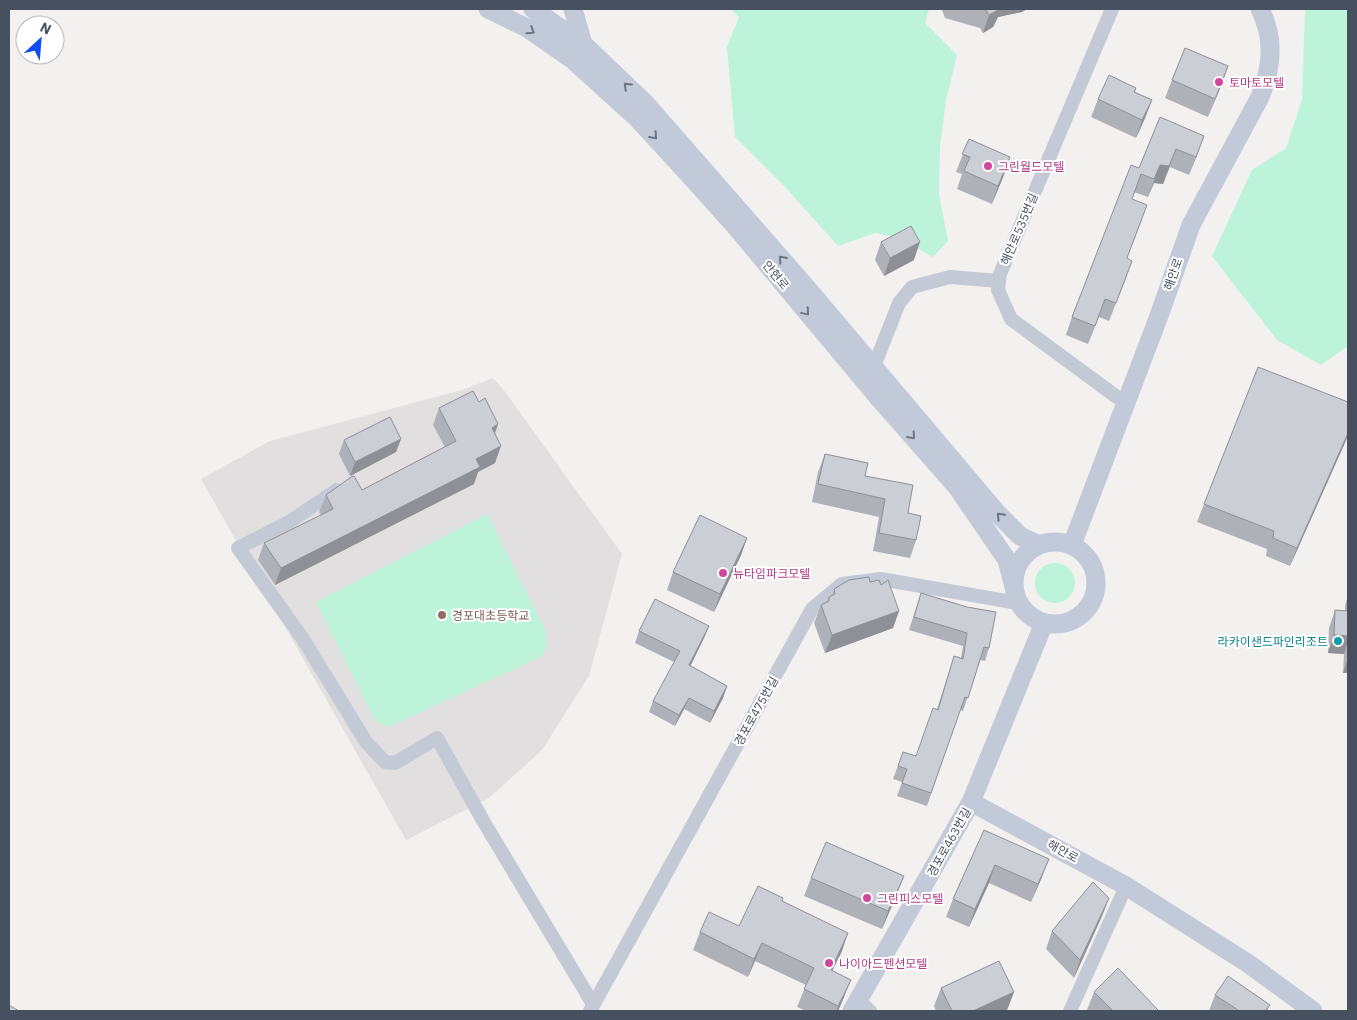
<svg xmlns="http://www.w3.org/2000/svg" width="1357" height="1020" font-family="'IBM Plex Sans','Noto Sans KR',sans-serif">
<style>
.education{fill:#e1dfdf}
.green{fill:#bcf3da}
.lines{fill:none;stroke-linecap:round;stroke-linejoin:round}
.street{stroke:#c3cad6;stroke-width:14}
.secondary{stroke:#c2cada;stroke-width:19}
.wall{fill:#afb1b8}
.shaded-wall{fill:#8f9096}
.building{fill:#ccced6;stroke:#8f9096}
.oneway{stroke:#6c7584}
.hotel-dot{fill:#d1479c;stroke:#fff;stroke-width:2}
.education-dot{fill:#8d6e63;stroke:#fff;stroke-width:2}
.culture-dot{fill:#0f9aa8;stroke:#fff;stroke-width:2}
.labels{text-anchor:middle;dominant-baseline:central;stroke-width:4;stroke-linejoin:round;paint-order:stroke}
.hotel-label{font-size:12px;fill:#b23c85;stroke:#fff;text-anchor:start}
.street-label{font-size:12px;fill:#47505f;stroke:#fff}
.education-label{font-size:12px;fill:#785e54;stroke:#fff;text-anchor:start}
.culture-label{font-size:12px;fill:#0d838f;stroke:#fff;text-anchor:end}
</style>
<rect width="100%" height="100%" fill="#f3f0f0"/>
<path class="education" d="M493 378 503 389 622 554 589 676 542 750 489 798 406 840 201 479 270 441 462 390Z"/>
<path class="green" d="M731 9H929L925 23 957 55 946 100 940 147 939 194 948 241 933 257 900 238 875 233 838 246 786 188 735 137 727 47 739 17Z
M1305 9H1348V346L1321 365 1277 340 1212 256 1252 170 1286 148 1302 100Z
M487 514 545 629 547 644 542 656 388 727 376 722 316 602Z
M1035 583a20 20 0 1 1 40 0a20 20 0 1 1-40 0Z"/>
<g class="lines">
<path class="street" d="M1112 9 1000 274 998 290 1011 319 1125 403
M873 369 899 303 912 287 950 277 999 281
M337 490 289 522 238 548 303 639 366 742 385 762 395 763 437 738 485 824 593 1004
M859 1001 870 1011
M590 1011 812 609 842 584 881 579 1018 603
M1070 1011 1126 886"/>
<path class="secondary" d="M488 9 527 28 573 60 638 119 694 180 736 227 877 396 957 487 1007 560 1014 587
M533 9 583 44 646 104 806 287 997 513 1020 536 1039 545
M573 9 583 44
M1014 583a41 41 0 1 1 82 0a41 41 0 1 1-82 0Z
M1072 545 1160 313 1191 225 1260 97C1272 67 1275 39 1260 9
M1044 623 971 802 1126 886 1249 964 1313 1011
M852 1011 971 802"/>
</g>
<path class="wall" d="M943 9H1027L1022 12 998 17 993 27 983 33 980 28 945 18 942 10Z
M1228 66 1208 117 1165 98 1172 80Z
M1136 88 1135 92 1152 100 1145 118 1136 138 1091 117 1098 99Z
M1160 117 1198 153 1189 175 1170 167 1163 184 1154 183 1148 197 1134 192 1132 199 1141 222 1127 258 1132 261 1109 321 1099 317 1088 344 1066 335 1072 317 1139 168Z
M969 139 1004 175 992 204 957 189 962 174 956 172Z
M881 242 914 260 884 276 875 260Z
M479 402 498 424 495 434V463L478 472 474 484 275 585 258 560 264 543 321 515 319 512 326 495 362 490 445 447 433 425 439 408Z
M1348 436 1290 566 1266 556 1267 549 1197 522 1204 504Z
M401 439 396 452 350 476 339 454 344 440Z
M825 454 865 476 908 513 916 540 910 558 873 551 879 517 812 502 818 472Z
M747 538 741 555 714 612 667 590 673 572Z
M870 582 899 611 893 628 825 653 814 623 821 605 827 602 829 597 832 596 834 589Z
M921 593 989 648 985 661 980 660 963 711 960 710 927 806 897 796 902 782 893 779 903 752 916 756 937 709 954 656 961 658 963 646 909 630Z
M1348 596V673H1343L1344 654 1328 653 1329 628 1335 610H1345V605Z
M709 626 704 638 690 666 727 686 723 698 710 723 684 709 675 726 649 712 653 701 674 662 635 643 639 631Z
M984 830 1042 877 1031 902 989 883 969 927 946 917 953 899Z
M811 878 897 894 882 929 804 896Z
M1109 898 1102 916 1074 978 1046 949 1052 931Z
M782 901 842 951 832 970 844 997 838 1011H806L797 1007 806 985 755 961 748 977 693 950 700 932 739 926Z
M941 988 1014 992 1007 1010 1004 1011H936L934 1006Z
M1094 992 1159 1011H1089L1087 1010Z
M1215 995 1270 1005 1267 1011H1209Z"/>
<path class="shaded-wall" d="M1000 9H1027L1022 12 998 17 993 27 983 33 989 15Z
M1228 66 1222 84 1208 117 1215 99Z
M1152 100 1145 118 1136 138 1142 120Z
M1204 136 1198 153 1189 175 1196 157Z
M1176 149 1163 184 1154 183 1148 197 1160 165Z
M1010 157 1004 175 992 204 998 186Z
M920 242 914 260 884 276 890 258Z
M1132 261 1126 278 1109 321 1116 303Z
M498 424 492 441V428Z
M1348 433V436L1290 566 1297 548Z
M401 439 396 452 350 476 355 462Z
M501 446 495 463 478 472 474 484 275 585 281 568 476 459Z
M747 538 741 555 714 612 720 594Z
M899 611 893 628 825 653 832 635Z
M709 626 704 638 685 677 689 665Z
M1334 635 1348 636V642L1344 654 1328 653Z
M1348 658V673H1343Z
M727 686 723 698 710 723 714 711Z
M689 698 684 709 675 726 679 715Z
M1049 859 1042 877 1031 902 1038 884Z
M995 865 989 883 969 927 975 909Z
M904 876 897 894 882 929 888 911Z
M1109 898 1102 916 1074 978 1080 960Z
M848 933 842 951 824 988 831 970Z
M762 943 755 961 748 977 754 959Z
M851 980 844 997 838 1011H836Z
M1014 992 1007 1010 1004 1011H973Z"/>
<path class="building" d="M981 9H1000L989 15 986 10Z
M1185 48 1228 66 1215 99 1172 80Z
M1109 75 1136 88 1134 92 1152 100 1142 120 1098 99Z
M1160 117 1204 136 1196 157 1176 149 1169 166 1160 165 1154 179 1141 174 1132 199 1147 205 1127 258 1132 261 1116 303 1105 299 1095 326 1072 317 1131 165 1139 168Z
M969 139 1010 157 998 186 964 171 970 157 962 154Z
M911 226 920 242 890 258 881 242Z
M1258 367 1348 402V433L1297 548 1273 538 1274 531 1204 504Z
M473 391 479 402 485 398 498 424 492 428 501 446 476 459 480 467 281 568 264 543 333 509 326 495 351 477 354 476 362 490 456 441 439 408Z
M390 417 401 439 355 462 344 440Z
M825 454 868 463 865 476 913 485 908 513 921 516 916 540 879 533 885 499 818 484Z
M700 515 747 538 720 594 673 572Z
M869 577 870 582 879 580 881 585 888 580 899 611 832 635 821 605 829 601V597L835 594 834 589 849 580Z
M921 593 967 607 996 612 989 648 984 647 968 698 965 697 931 793 902 783 907 769 898 766 903 752 916 756 933 708 938 710 954 656 963 659 967 633 914 617Z
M655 599 709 626 689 665 727 686 714 711 689 698 679 715 653 701 680 651 639 631Z
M1335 610 1348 611V636L1334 635Z
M984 830 1049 859 1038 884 995 865 975 909 953 899Z
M826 842 904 876 888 911 811 878Z
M1093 882 1109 898 1080 960 1052 931Z
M758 886 783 898 782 901 848 933 831 970 851 980 838 1006 804 989 814 968 762 943 754 959 700 932 709 912 739 926Z
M999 961 1014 992 973 1011H952L941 988Z
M1118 968 1159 1011H1113L1094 992Z
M1228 976 1270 1005 1265 1011H1238V1010L1215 995Z
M9 1005 19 1011H9Z"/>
<defs><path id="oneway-chevron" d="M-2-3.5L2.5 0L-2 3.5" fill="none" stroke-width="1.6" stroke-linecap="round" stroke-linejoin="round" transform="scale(1.25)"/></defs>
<g class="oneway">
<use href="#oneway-chevron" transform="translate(531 31) rotate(33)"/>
<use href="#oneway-chevron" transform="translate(627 86) rotate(-136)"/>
<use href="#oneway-chevron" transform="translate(654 136) rotate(48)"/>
<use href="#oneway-chevron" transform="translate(782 259) rotate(-131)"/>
<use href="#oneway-chevron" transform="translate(806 312) rotate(50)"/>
<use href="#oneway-chevron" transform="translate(912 436) rotate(49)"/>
<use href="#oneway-chevron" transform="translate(1000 516) rotate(-134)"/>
</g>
<g class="hotel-dot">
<circle cx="1219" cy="82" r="5"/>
<circle cx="988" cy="166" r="5"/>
<circle cx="723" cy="573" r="5"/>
<circle cx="867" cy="898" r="5"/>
<circle cx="829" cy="963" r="5"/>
</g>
<circle class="education-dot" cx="442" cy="615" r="5"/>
<circle class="culture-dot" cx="1338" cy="641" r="5"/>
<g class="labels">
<g class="hotel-label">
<text x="1229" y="82">토마토모텔</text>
<text x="998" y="166">그린월드모텔</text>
<text x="733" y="573">뉴타임파크모텔</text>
<text x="877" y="898">그린피스모텔</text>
<text x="839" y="963">나이아드펜션모텔</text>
</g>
<g class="street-label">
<text transform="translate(1019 229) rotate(-67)">해안로535번길</text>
<text transform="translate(1173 274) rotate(-71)">해안로</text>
<text transform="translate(776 275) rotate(50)">안현로</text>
<text transform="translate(756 711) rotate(-61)">경포로475번길</text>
<text transform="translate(949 842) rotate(-61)">경포로463번길</text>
<text transform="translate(1063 851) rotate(29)">해안로</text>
</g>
<g class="education-label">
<text x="452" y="615">경포대초등학교</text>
</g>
<g class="culture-label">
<text x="1328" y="641">라카이샌드파인리조트</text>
</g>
</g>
<rect width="1357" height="1020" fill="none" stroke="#47505f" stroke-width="20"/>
<g transform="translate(40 40) rotate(26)"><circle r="24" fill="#ffffff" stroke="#b5b9bf"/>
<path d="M0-4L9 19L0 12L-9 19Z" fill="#0c4cf1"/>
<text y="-8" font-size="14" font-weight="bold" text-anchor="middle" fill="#47505f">N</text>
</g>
</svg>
